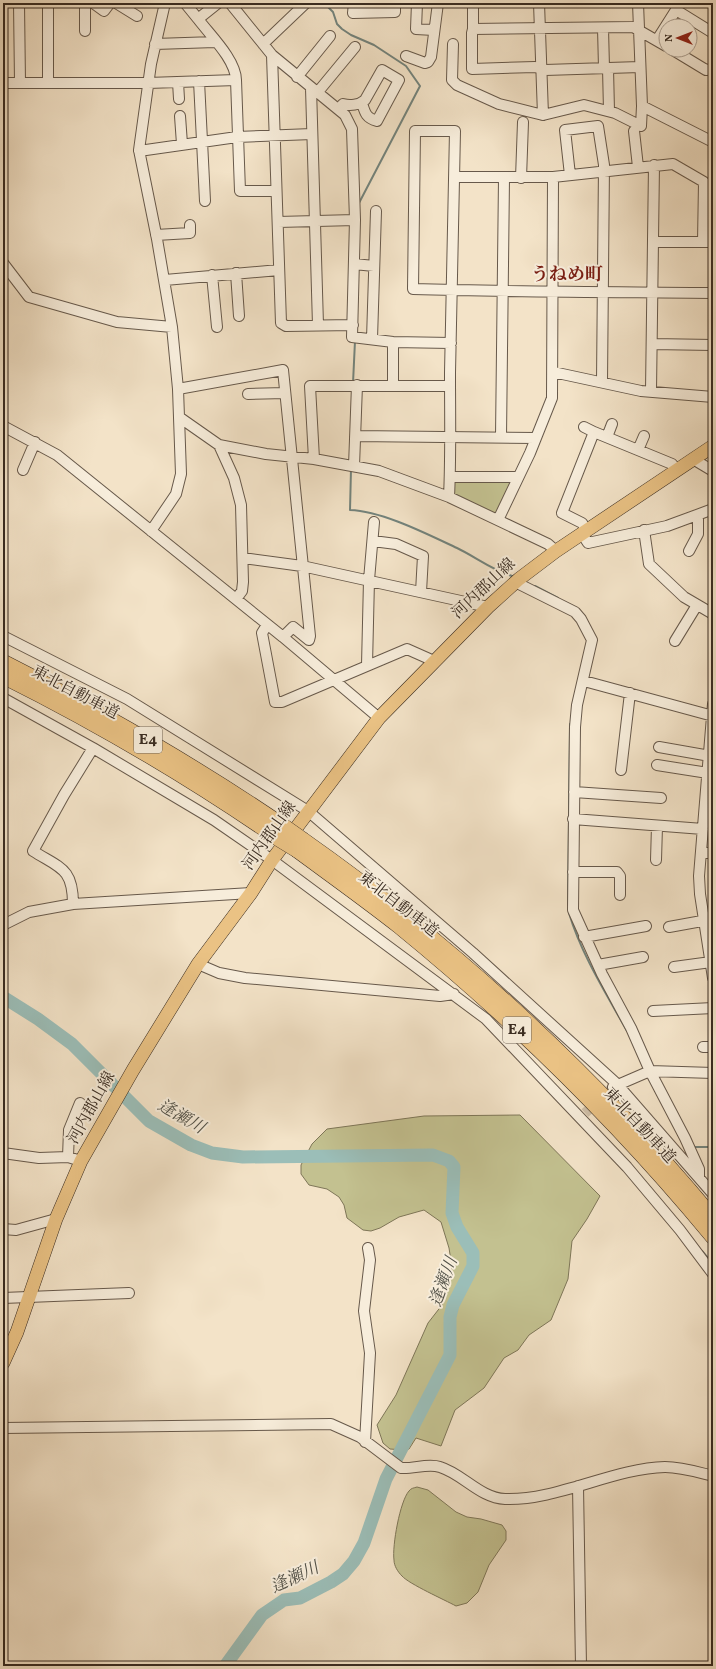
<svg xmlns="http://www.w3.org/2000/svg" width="716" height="1669" font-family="Vollkorn,'Noto Serif JP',serif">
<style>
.green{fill:#c3c190;stroke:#7e7658}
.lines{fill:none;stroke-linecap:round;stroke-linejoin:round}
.stream{stroke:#73837c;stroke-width:2}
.river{stroke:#9bbeb8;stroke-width:13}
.minor-tunnel{stroke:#cebea7;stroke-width:10;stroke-dasharray:10 5;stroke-linecap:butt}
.minor-casing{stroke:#67594b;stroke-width:12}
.major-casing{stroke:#382b21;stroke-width:14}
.highway-casing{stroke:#382b21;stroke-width:16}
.minor{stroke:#f7eddb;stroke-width:10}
.major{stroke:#eac284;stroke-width:13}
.highway{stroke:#eac284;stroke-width:15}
.highway-bridge-casing{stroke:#382b21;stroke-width:16;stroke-linecap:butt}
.highway-bridge{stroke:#eac284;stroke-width:15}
.labels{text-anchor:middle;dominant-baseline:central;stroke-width:4;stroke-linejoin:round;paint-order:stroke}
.shield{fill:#f7eddb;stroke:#716559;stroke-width:1}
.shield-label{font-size:15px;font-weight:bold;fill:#382b21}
.street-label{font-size:16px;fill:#382b21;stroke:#f7eddb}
.water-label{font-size:17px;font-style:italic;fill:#515047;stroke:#f7eddb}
.quarter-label{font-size:18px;font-weight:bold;fill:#7a1f14;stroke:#f7eddb}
</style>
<rect width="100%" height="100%" fill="#f3e3c8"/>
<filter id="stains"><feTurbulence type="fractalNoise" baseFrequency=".005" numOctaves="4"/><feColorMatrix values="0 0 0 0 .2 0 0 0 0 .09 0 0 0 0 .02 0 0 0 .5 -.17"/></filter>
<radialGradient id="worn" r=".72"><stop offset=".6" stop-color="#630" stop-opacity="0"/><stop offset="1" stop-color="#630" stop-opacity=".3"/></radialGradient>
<path class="green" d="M456 479H510L512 483 499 514 494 516 453 497V482Z
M520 1115 600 1196 587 1219 572 1241 568 1279 551 1320 529 1335 518 1350 504 1358 484 1388 455 1410 441 1446 416 1438 409 1449 404 1450 390 1449 383 1443 377 1425 396 1395 428 1323 442 1305 452 1267 449 1248 441 1222 424 1210 399 1217 380 1228 371 1231 363 1230 347 1218 344 1205 339 1197 327 1189 309 1185 301 1174V1165L312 1144 327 1129 424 1116Z
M417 1487 428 1490 456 1512 467 1517 481 1519 502 1525 506 1531V1540L489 1565 478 1592 467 1603 456 1606C445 1600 409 1584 402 1576 398 1572 394 1566 394 1560 392 1546 400 1501 409 1491 411 1488 414 1488 417 1487Z"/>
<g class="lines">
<path class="stream" d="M324 3 333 12 337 24 342 29 351 35 374 45 406 66 420 86 359 203
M353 383 355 341
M351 469 350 510C382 511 427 534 457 548 476 557 493 571 515 577
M535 586 558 598
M568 905 570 724
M569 913C581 954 607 995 627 1031
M693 1145 694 1147H713
M702 1251 713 1264"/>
<path class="river" d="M3 997 38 1019 72 1044 149 1121 191 1145 212 1153 243 1157 433 1155 449 1161 454 1167 452 1213 457 1227 473 1253V1266L453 1305 450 1317V1355L386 1479 364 1543 354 1561 343 1574 331 1582 300 1598 284 1600 262 1615 225 1666"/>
<path class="minor-tunnel" d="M585 1113 611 1089"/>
<defs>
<path id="minor" d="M19 3 20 83
M48 3V83
M85 3V31
M93 3 104 11 110 3
M116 3 137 16
M185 3 198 19
M218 3 198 19C210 35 236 60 236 80
M230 3 272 55 345 115 352 129 355 220 352 337 393 342 451 343
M354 3 353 13 395 12V3
M417 3 416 29 434 30
M473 3V29L633 27 666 46
M539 3 543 115 584 105 615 113 641 126 642 106
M638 3 642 106 713 142
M603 28 604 68
M473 29 472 33V69L535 67 545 70 640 67
M657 40 676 10 713 33
M155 44 215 42
M263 44 306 3
M453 44 452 80 457 85 499 104 543 115
M673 50 706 70 713 69
M272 55 281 323 286 326 353 325
M406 56 425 63 428 62 431 57 438 3
M608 68 609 111
M297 77 330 36
M199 81 205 201
M178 82 179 99
M3 83H148L236 80 240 191H276
M311 88 318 325
M317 93 355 47
M338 109 343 104C350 106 359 105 365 100L382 70 399 80 377 121C366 118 365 113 362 103
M180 116 182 144
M634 131 638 167
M139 151 237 137 312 134
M570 175 565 130 598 126 604 165 602 382
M454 177H553L673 164 704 182 703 242
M521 178 523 122
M278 222 355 220
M156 235 190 233V225
M654 242H713
M3 263 29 297 117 322 172 327
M354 264 374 266
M236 273 239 316
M212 275 217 327
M165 280 279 270
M372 339 376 211
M652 344 713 345
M553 372 641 391 713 397
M393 386V342
M178 389 283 370 310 636 309 640 293 627 283 637
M651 391 654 165
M248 394 285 393
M179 417 219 445 234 478 241 505 243 582 242 591 236 599
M3 426 57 455 283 637 379 718
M584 427 594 432
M355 436 536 438
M501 437 504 178
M607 437 612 424
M219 445 266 454 314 459 379 471 449 497 548 544 556 551
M638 450 644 436
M314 459 310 386H450
M693 459 713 471
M354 466 357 385
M23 470 35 442
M450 477H518
M449 497C451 456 450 414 450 373 452 292 453 212 455 131H415L413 289C513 292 613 292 713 293
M498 520 530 453 552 398 553 177
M644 530 649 564 684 597 713 614
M151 531 176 494 181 474 178 389 172 327 157 239 139 150 151 64 165 3
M587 531 582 523 562 513 594 432 672 464 677 470
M582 534 588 543 667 526 713 509
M373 541 396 544 423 556 421 592
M689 551 698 534V515
M243 558 302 566 488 607
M515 582 575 612 581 619 592 640 577 705 575 727 573 910 602 974 631 1028 650 1071 685 1138 699 1169V1178
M267 625 262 633 275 702H282L407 649 434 661
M3 636 127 699 308 811 473 953 617 1084 713 1194
M675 641 697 605
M367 665 369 580 374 522
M584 681 713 716
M3 698 93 748 214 820 272 860 486 1019 627 1167 680 1230 713 1274
M713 704 699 876 700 894 713 978
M659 747 710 756
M657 765 708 773
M621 770 630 693
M574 792 661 798
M573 819 703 829
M701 853H713
M656 860 657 826
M573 872H617L620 876V895
M73 904C73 868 60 868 33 851L64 795 93 748
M3 925 29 912 73 904 251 893
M669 927 702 921 713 916
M584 937 646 926
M198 964 219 973 245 978 440 996 454 994
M598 965 643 957
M674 967 711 962
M653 1011 713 1008
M703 1047H713
M613 1087 650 1071 713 1073
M3 1153 39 1158 68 1157 81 1161
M68 1157 69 1130 80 1103
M3 1229 16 1230 56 1219
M3 1298 129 1293
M3 1428 331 1424 360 1437 401 1468C414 1469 428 1463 440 1467 463 1474 480 1498 505 1499 556 1501 614 1468 665 1467 682 1467 697 1472 713 1476
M365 1442 370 1353 364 1311 370 1260 368 1248
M578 1486 581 1666"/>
<path id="major" d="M3 1363 17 1332 56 1219 81 1161 133 1070 198 964 251 893 272 860 379 718 488 607 519 579 556 551 713 446"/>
<path id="highway" d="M3 662C101 712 196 766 286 828
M3 676C99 724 191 778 279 839
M303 840C455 947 594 1075 713 1218
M297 850C331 875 366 900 399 926 513 1019 619 1123 713 1237"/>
</defs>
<use href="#minor" class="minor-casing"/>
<use href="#major" class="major-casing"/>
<use href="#highway" class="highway-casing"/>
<use href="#minor" class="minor"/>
<use href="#major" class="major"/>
<use href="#highway" class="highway"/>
<defs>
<path id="highway-bridge" d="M286 828 303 840
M279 839 297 850"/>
</defs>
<use href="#highway-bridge" class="highway-bridge-casing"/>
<use href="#highway-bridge" class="highway-bridge"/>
</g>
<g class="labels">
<g class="shield">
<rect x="134" y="727" width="28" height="26" rx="3"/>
<rect x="503" y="1017" width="28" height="26" rx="3"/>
</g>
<g class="shield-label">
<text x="148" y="740">E4</text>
<text x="517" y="1030">E4</text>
</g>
<g class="street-label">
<text transform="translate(484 589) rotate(-43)">河内郡山線</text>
<text transform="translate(75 693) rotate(28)">東北自動車道</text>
<text transform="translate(270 836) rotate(-55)">河内郡山線</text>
<text transform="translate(398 905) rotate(38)">東北自動車道</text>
<text transform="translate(92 1108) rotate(-61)">河内郡山線</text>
<text transform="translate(639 1126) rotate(47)">東北自動車道</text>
</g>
<g class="water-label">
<text transform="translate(181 1117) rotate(30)">逢瀬川</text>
<text transform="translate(444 1282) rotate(-70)">逢瀬川</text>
<text transform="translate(295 1578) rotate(-25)">逢瀬川</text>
</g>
<g class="quarter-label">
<text x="567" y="275">うねめ町</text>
</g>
</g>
<rect width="716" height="1669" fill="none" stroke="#f3e3c8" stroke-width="16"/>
<rect x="4" y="4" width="708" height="1661" fill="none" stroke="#382b21" stroke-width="2"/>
<rect x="8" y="8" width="700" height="1653" fill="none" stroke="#382b21"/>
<g transform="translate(678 38) rotate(270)"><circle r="19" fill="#f7eddb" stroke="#ab9f91"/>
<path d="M0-3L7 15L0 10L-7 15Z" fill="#8f2418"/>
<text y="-6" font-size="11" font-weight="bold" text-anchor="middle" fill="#382b21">N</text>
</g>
<rect width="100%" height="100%" filter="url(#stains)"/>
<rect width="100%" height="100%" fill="url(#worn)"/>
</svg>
